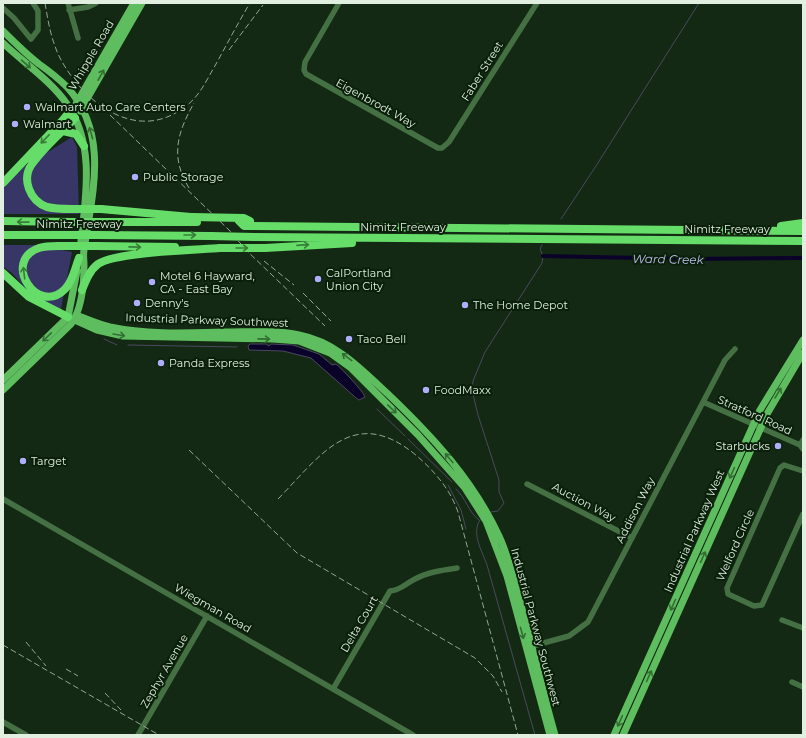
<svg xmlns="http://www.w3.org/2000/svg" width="806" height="738" font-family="Montserrat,sans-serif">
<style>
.green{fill:#383667}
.water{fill:#0a0229;stroke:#4a4960}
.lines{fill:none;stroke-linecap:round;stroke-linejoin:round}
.stream{stroke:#4a4960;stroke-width:1}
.canal{stroke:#0a0229;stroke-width:4}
.minor{stroke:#447044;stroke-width:5.5}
.major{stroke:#5ebe5f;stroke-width:7}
.highway{stroke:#66dd69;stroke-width:8}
.rail{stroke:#93a593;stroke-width:1;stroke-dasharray:6 3;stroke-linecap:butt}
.highway-bridge{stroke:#66dd69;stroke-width:8}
.oneway{stroke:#346e34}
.oneway2{stroke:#387e39}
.poi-dot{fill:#aeaefb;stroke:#091f09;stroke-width:1.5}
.labels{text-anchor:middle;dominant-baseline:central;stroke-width:4;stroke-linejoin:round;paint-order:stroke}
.street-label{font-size:11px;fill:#e0efe0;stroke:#091f09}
.poi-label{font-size:11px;fill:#e0efe0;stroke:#091f09;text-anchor:start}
.water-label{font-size:12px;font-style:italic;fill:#bdbfec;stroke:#091f09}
</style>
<rect width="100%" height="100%" fill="#132913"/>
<path class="green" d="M72 137 77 147 79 214H3V188L25 166Z
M3 245H37L72 252 61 309 31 294 12 273 3 267Z"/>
<path class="water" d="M250 344H266L269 346 271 344 293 345 319 354 332 365 336 364C342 369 363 391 365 397L359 400 355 397 311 358 283 351 249 350 248 346Z"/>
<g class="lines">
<path class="stream" d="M561 219 596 166 699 3
M104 339 117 345
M128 345 237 347
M466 391 472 390
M377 409 405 436
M408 439 452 482
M448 485 461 510 466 529
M456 489C466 498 468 512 479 520
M491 512 498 511 504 503 499 492V480L478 415 472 390 473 381 485 352 542 263 543 256 540 249 542 245
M480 520C471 533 482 551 487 565L535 735"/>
<path class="canal" d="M543 256 691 259 803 258"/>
<path class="minor" d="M68 3 78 38
M339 3 305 62 304 70 306 74 438 148H442L449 142 537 3
M3 8 14 18 31 39 38 30V11L33 3
M69 10 88 7 96 3
M703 402 800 445 803 449
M800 445 803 440
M803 471 784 465 780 468 727 588 728 594 754 606 762 605 803 514
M527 484 632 538
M3 499 413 735
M782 620 803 628
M529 647 569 636 588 622 725 360 735 349
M792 682 803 687
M333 689 390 591C401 590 405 584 415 579 428 572 443 570 457 568
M3 722 26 735
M138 735 207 616"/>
<path class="major" d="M3 31C14 42 26 54 39 64 49 71 58 78 67 87 110 134 92 194 84 250 83 255 84 260 84 265 84 283 82 309 71 324L3 390
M3 43C24 63 50 80 67 104 95 144 86 195 81 241
M76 104 134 3
M80 111 142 3
M76 315C87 319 98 324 110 327 147 335 188 333 226 332 250 332 275 330 299 335 336 342 361 369 388 394 432 436 473 480 499 536 508 555 513 577 519 598 532 644 542 690 555 735
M68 317 97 330 123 336 273 339 299 341 330 353 351 368 418 435 465 488 486 521 507 576 550 735
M3 380 68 317 77 271
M614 735 760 410 803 340
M623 735 767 414 803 353"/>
<path class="highway" d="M63 131 76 134 84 146
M3 183 62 121 71 110
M72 209C64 209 55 209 47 207 30 201 21 179 32 164 44 147 61 133 75 118
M101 209 191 217
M3 221 71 222
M239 221 244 226 803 231
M97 222H197
M781 226 803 223
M3 235H70
M96 235 211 236
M254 237 803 241
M67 246C58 246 48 245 39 248 1 261 38 317 65 289 73 281 75 268 79 258
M96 246 175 247
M265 248 352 243
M3 273 29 297 68 317
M82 290C86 280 90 270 98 264 115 252 196 250 220 248"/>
<path class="rail" d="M45 3C48 21 51 39 59 56 82 102 137 145 186 106 200 96 207 79 216 64 227 44 238 23 250 3
M229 50 263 5
M110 115 229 230 246 250 325 326
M189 188C170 157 177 133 194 103
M264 261 294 285
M303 293 331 321
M189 450 297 553 475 658 493 676 502 692
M278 499C321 455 354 403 417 456 435 472 450 489 458 512L518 735
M26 642 46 666
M3 645 159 735
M66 669 78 676
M105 693 121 710"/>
<path class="highway-bridge" d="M72 209H101
M192 217 244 218 250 221
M71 222H97
M70 235H96
M211 236 254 237
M67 246H96
M220 248H265"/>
</g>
<defs><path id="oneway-shaft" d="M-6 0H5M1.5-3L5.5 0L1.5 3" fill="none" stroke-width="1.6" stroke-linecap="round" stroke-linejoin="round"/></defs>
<g class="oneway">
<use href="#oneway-shaft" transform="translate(26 64) rotate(41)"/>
<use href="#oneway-shaft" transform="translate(101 75) rotate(-61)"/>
<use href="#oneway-shaft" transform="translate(91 133) rotate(-106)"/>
<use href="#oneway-shaft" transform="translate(119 335) rotate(9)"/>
<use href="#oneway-shaft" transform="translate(47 337) rotate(136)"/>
<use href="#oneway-shaft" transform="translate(264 339) rotate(1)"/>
<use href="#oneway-shaft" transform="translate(347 357) rotate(-143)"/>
<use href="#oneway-shaft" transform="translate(778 393) rotate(-59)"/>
<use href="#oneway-shaft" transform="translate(392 409) rotate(44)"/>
<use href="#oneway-shaft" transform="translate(449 458) rotate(-130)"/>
<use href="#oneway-shaft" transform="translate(732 473) rotate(114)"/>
<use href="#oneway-shaft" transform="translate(703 557) rotate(-66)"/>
<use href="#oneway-shaft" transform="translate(673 605) rotate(114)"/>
<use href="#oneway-shaft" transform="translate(522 633) rotate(75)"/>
<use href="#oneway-shaft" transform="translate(649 676) rotate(-66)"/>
<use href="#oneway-shaft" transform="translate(620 721) rotate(114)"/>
</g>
<g class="oneway2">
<use href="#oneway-shaft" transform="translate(45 139) rotate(134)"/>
<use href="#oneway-shaft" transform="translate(23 222) rotate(-179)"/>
<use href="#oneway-shaft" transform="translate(190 235)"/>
<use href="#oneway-shaft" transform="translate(303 245) rotate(-4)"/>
<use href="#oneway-shaft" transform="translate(135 247) rotate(1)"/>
<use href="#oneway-shaft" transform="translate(242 248)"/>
<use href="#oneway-shaft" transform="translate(24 273) rotate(-97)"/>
</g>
<g class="poi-dot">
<circle cx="27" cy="107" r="4"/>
<circle cx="15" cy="124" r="4"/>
<circle cx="135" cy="177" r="4"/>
<circle cx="318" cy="279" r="4"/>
<circle cx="152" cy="282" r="4"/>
<circle cx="137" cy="303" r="4"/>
<circle cx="465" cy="305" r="4"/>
<circle cx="349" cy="339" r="4"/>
<circle cx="161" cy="363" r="4"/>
<circle cx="426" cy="390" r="4"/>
<circle cx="778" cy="446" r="4"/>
<circle cx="23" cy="461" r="4"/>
</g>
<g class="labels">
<g class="street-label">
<text transform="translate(91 55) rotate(-60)">Whipple Road</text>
<text transform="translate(482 71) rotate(-58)">Faber Street</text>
<text transform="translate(376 103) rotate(29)">Eigenbrodt Way</text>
<text x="79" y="224">Nimitz Freeway</text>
<text x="403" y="227">Nimitz Freeway</text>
<text x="727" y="229">Nimitz Freeway</text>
<text transform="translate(207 320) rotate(2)">Industrial Parkway Southwest</text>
<text transform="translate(755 415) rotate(24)">Stratford Road</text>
<text transform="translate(584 502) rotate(28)">Auction Way</text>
<text transform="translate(635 510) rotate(-63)">Addison Way</text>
<text transform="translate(694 531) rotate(-66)">Industrial Parkway West</text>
<text transform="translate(735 545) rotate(-66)">Welford Circle</text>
<text transform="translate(213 608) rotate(30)">Wiegman Road</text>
<text transform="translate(359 624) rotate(-60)">Delta Court</text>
<text transform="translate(536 627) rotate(75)">Industrial Parkway Southwest</text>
<text transform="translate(164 671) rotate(-60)">Zephyr Avenue</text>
</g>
<g class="poi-label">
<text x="35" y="107">Walmart Auto Care Centers</text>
<text x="23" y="124">Walmart</text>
<text x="143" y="177">Public Storage</text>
<text x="326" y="273">CalPortland<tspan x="326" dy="13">Union City</tspan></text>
<text x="160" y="276">Motel 6 Hayward,<tspan x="160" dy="13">CA - East Bay</tspan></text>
<text x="145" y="303">Denny's</text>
<text x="473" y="305">The Home Depot</text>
<text x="357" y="339">Taco Bell</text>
<text x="169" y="363">Panda Express</text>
<text x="434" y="390">FoodMaxx</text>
<text x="770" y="446" text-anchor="end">Starbucks</text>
<text x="31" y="461">Target</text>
</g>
<g class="water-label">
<text transform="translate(668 259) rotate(1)">Ward Creek</text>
</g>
</g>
<rect width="806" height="738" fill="none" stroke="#e0efe0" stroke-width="8"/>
</svg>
